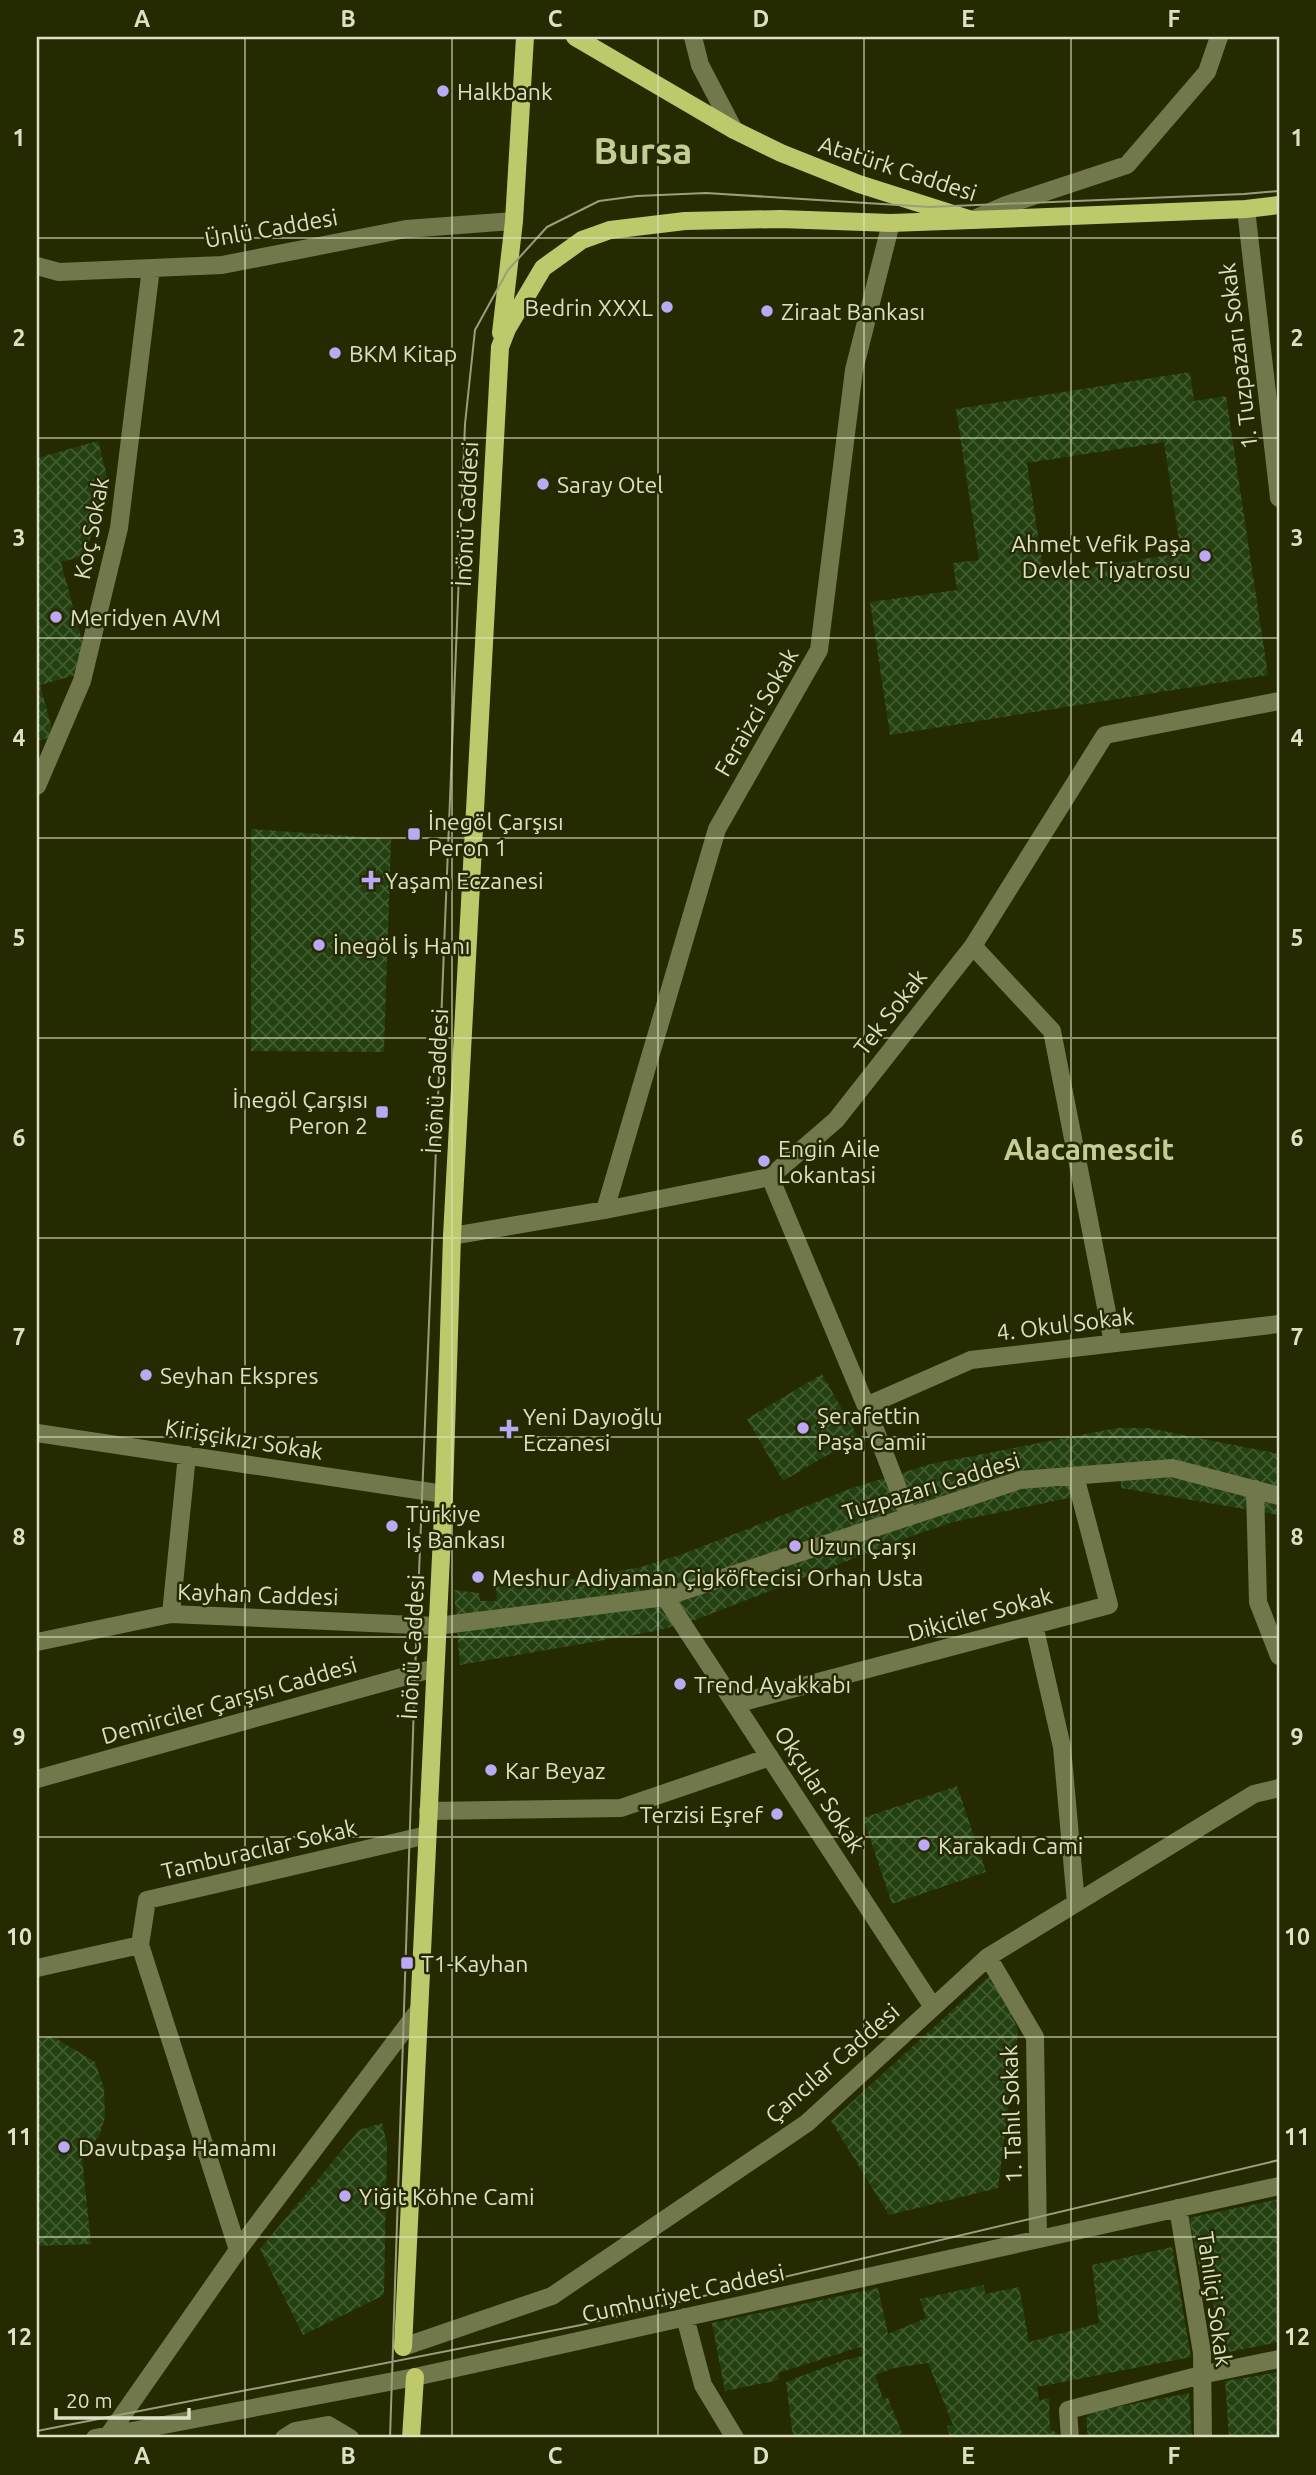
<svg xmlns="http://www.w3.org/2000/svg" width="1316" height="2475" font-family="Ubuntu,sans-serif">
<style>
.building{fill:url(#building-cross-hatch);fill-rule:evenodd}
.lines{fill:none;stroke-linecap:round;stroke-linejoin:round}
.minor{stroke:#71784c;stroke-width:18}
.major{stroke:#bdc96a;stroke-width:18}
.tram{stroke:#9a9e7d;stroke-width:2}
.grid{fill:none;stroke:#dce1c5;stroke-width:2;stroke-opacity:0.55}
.poi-dot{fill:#bca9f5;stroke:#262a00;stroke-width:2.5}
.labels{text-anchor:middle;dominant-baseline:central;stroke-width:5;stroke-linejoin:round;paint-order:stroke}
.poi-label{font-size:23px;fill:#dce1c5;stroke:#262a00;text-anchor:start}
.street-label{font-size:23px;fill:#dce1c5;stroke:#262a00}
.district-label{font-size:30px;font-weight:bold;fill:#c4cd94;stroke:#262a00}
.town-label{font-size:37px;font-weight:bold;fill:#c4cd94;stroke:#262a00}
.neatline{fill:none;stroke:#dce1c5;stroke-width:2.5}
.grid-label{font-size:23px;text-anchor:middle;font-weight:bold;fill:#dce1c5}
</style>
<defs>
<pattern id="building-cross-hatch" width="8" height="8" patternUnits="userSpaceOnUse" patternTransform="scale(1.75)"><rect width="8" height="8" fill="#234010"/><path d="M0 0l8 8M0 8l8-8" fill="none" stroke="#425b31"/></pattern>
</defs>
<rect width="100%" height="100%" fill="#262a00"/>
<path class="building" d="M1190 372 1194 401 1226 396 1268 675 890 735 870 602 957 590 953 563 979 560 956 409ZM1164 442 1181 553 1044 575 1027 463Z
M98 441 109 484 84 556 61 562 90 671 40 685 54 736 37 741V458Z
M251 829 391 839 384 1052 251 1051Z
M822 1374 858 1437 783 1481 747 1419Z
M1117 1428H1148L1279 1454V1515L1121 1488V1480L1085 1481 1088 1494 953 1522 906 1538 695 1620 656 1631 460 1665 454 1590 479 1593 480 1601H497L496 1587 568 1580 641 1567 683 1554 852 1488 931 1464Z
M957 1786 986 1872 892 1904 863 1818Z
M994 1972 1018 2030 998 2188 889 2215 831 2121Z
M52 2036 95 2062 104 2088 105 2117 99 2136 82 2157 91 2244 37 2246V2038Z
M382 2123 387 2144 384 2295 303 2335 260 2249 359 2130Z
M1279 2199V2342L1224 2353 1208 2280 1202 2281 1189 2218Z
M1172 2247 1191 2357 1037 2387 1039 2401 1049 2398 1050 2429 1057 2433V2438H950L947 2426 953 2425 928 2363 894 2368 875 2375 883 2399 888 2398 904 2438H793L786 2382 841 2361 862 2356 860 2347 778 2373 779 2380 725 2391 712 2323 878 2288 888 2334 926 2318 920 2299 984 2285 985 2294 1019 2287 1029 2342 1099 2323 1092 2265Z
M1279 2372V2438H1229L1225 2381Z
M1189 2393 1192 2438H1088L1086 2419 1091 2412Z"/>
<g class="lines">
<path class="minor" d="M693 37 700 65 734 130
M1246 209 1279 498
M974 219 1006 205 1127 165 1207 72 1219 37
M37 266 59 272 222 265 406 229 514 221
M37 786 82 681 119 528 151 268
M973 946 1052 1031 1113 1343
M770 1177 866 1406 971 1360 1279 1324
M605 1210 717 829 819 650 854 370 891 223
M452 1236 605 1210 770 1177 836 1120 973 946 1105 735 1279 701
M866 1406 909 1517
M37 1433 444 1494
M1255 1489 1258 1602 1279 1656
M665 1597 933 2007
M171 1614 187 1455
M1034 1625 1062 1747 1076 1903
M37 1642 171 1614 437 1626 665 1597 1020 1480 1172 1468 1279 1496
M735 1704 1109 1605 1075 1476
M37 1779 435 1668
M428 1811 621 1808 770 1757
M988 1957 1035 2037 1038 2239
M37 1968 140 1945
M1178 2208 1202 2353 1203 2438
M238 2250 140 1945 147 1900 427 1835
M685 2317 703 2385 735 2438
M403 2347 552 2296 807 2123 988 1957 1254 1794 1279 1788
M108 2436 238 2250 419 2010
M95 2438 415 2377 1279 2186
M284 2438 295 2431 328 2425 350 2438
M1070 2438 1068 2410 1201 2375 1279 2359"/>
<path class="major" d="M575 37 734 130 781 153 859 184 972 220 1246 209 1279 205
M501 333 514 221 525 37
M403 2347 444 1494 452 1236 500 347 507 329 543 268 582 240 610 230 685 221 780 219 891 223 972 220
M411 2438 415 2377"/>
<path class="tram" d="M37 2431 581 2325 1279 2160
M390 2438 415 1673 465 424 475 330 508 270 547 227 599 201 637 196 706 193 930 207 1244 194 1279 191"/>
</g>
<path class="grid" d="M245 37V2438M452 37V2438M658 37V2438M864 37V2438M1071 37V2438M37 238H1279M37 438H1279M37 638H1279M37 838H1279M37 1038H1279M37 1238H1279M37 1437H1279M37 1637H1279M37 1837H1279M37 2037H1279M37 2237H1279"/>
<g class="poi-dot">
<circle cx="443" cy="91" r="7"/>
<circle cx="667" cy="307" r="7"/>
<circle cx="767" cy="311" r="7"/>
<circle cx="335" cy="353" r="7"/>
<circle cx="543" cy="484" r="7"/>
<circle cx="1205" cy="556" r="7"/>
<circle cx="56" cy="617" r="7"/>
<rect x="407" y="827" width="14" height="14" rx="3.5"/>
<path d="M367.5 869.5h7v7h7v7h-7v7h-7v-7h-7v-7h7z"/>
<circle cx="319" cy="945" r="7"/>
<rect x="375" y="1105" width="14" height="14" rx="3.5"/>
<circle cx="764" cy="1161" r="7"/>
<circle cx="146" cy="1375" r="7"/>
<circle cx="803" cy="1428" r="7"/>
<path d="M505.5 1418.5h7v7h7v7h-7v7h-7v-7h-7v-7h7z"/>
<circle cx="392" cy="1526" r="7"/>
<circle cx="795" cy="1546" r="7"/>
<circle cx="478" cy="1577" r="7"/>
<circle cx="680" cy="1684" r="7"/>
<circle cx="491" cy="1770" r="7"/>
<circle cx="777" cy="1814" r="7"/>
<circle cx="924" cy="1845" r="7"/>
<rect x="400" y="1956" width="14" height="14" rx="3.5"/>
<circle cx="64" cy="2147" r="7"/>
<circle cx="345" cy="2196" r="7"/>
</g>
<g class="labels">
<g class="poi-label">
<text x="457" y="91">Halkbank</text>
<text x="653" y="307" text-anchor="end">Bedrin XXXL</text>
<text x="781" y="311">Ziraat Bankası</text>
<text x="349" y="353">BKM Kitap</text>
<text x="557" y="484">Saray Otel</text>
<text x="1191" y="543" text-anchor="end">Ahmet Vefik Paşa<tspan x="1191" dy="26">Devlet Tiyatrosu</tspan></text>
<text x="70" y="617">Meridyen AVM</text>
<text x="428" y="821">İnegöl Çarşısı<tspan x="428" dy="26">Peron 1</tspan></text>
<text x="385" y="880">Yaşam Eczanesi</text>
<text x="333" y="945">İnegöl İş Hanı</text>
<text x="368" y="1099" text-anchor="end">İnegöl Çarşısı<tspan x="368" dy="26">Peron 2</tspan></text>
<text x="778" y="1148">Engin Aile<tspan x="778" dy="26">Lokantasi</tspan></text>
<text x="160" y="1375">Seyhan Ekspres</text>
<text x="817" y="1415">Şerafettin<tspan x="817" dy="26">Paşa Camii</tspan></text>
<text x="523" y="1416">Yeni Dayıoğlu<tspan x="523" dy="26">Eczanesi</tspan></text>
<text x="406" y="1513">Türkiye<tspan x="406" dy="26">İş Bankası</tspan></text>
<text x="809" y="1546">Uzun Çarşı</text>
<text x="492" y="1577">Meshur Adiyaman Çigköftecisi Orhan Usta</text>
<text x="694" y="1684">Trend Ayakkabı</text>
<text x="505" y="1770">Kar Beyaz</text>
<text x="763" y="1814" text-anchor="end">Terzisi Eşref</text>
<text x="938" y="1845">Karakadı Cami</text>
<text x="421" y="1963">T1-Kayhan</text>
<text x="78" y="2147">Davutpaşa Hamamı</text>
<text x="359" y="2196">Yiğit Köhne Cami</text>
</g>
<g class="street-label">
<text transform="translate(898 168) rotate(18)">Atatürk Caddesi</text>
<text transform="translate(271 228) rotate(-10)">Ünlü Caddesi</text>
<text transform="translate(1238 356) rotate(-97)">1. Tuzpazarı Sokak</text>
<text transform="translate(466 514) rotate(-87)">İnönü Caddesi</text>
<text transform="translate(91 528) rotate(-79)">Koç Sokak</text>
<text transform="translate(756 712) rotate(-60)">Feraizci Sokak</text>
<text transform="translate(890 1012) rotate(-52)">Tek Sokak</text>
<text transform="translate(436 1081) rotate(-87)">İnönü Caddesi</text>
<text transform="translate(1065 1324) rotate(-7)">4. Okul Sokak</text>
<text transform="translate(244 1439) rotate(9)">Kirişçikızı Sokak</text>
<text transform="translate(931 1486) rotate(-17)">Tuzpazarı Caddesi</text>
<text transform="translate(258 1594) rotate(2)">Kayhan Caddesi</text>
<text transform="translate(980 1614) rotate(-15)">Dikiciler Sokak</text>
<text transform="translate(412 1647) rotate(-87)">İnönü Caddesi</text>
<text transform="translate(229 1700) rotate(-16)">Demirciler Çarşısı Caddesi</text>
<text transform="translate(820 1789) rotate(57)">Okçular Sokak</text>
<text transform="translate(259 1849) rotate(-13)">Tamburacılar Sokak</text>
<text transform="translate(832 2063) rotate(-41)">Çancılar Caddesi</text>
<text transform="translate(1011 2114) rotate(-92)">1. Tahıl Sokak</text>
<text transform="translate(683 2293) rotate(-12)">Cumhuriyet Caddesi</text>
<text transform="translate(1215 2299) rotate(82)">Tahıliçi Sokak</text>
</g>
<g class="district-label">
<text x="1089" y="1149">Alacamescit</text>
</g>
<g class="town-label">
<text x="643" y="150">Bursa</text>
</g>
</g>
<rect width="1316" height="2475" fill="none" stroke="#262a00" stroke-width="77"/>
<path d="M56 2408v10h133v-10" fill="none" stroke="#dce1c5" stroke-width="3.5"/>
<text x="66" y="2408" font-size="21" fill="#dce1c5" stroke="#262a00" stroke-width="5" paint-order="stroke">20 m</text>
<rect x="38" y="38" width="1240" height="2398" class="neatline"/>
<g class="grid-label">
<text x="142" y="27">A</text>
<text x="348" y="27">B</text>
<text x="555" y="27">C</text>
<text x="761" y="27">D</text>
<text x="968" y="27">E</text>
<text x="1174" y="27">F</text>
<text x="19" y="146">1</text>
<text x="1297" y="146">1</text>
<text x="19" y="346">2</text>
<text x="1297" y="346">2</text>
<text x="19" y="546">3</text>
<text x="1297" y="546">3</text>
<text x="19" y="746">4</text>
<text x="1297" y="746">4</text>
<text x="19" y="946">5</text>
<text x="1297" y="946">5</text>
<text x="19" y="1146">6</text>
<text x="1297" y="1146">6</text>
<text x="19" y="1345">7</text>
<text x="1297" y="1345">7</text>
<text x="19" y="1545">8</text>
<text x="1297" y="1545">8</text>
<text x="19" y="1745">9</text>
<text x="1297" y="1745">9</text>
<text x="19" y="1945">10</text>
<text x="1297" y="1945">10</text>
<text x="19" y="2145">11</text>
<text x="1297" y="2145">11</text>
<text x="19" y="2345">12</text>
<text x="1297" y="2345">12</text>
<text x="142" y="2464">A</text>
<text x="348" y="2464">B</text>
<text x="555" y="2464">C</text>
<text x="761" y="2464">D</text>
<text x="968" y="2464">E</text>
<text x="1174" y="2464">F</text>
</g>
</svg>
